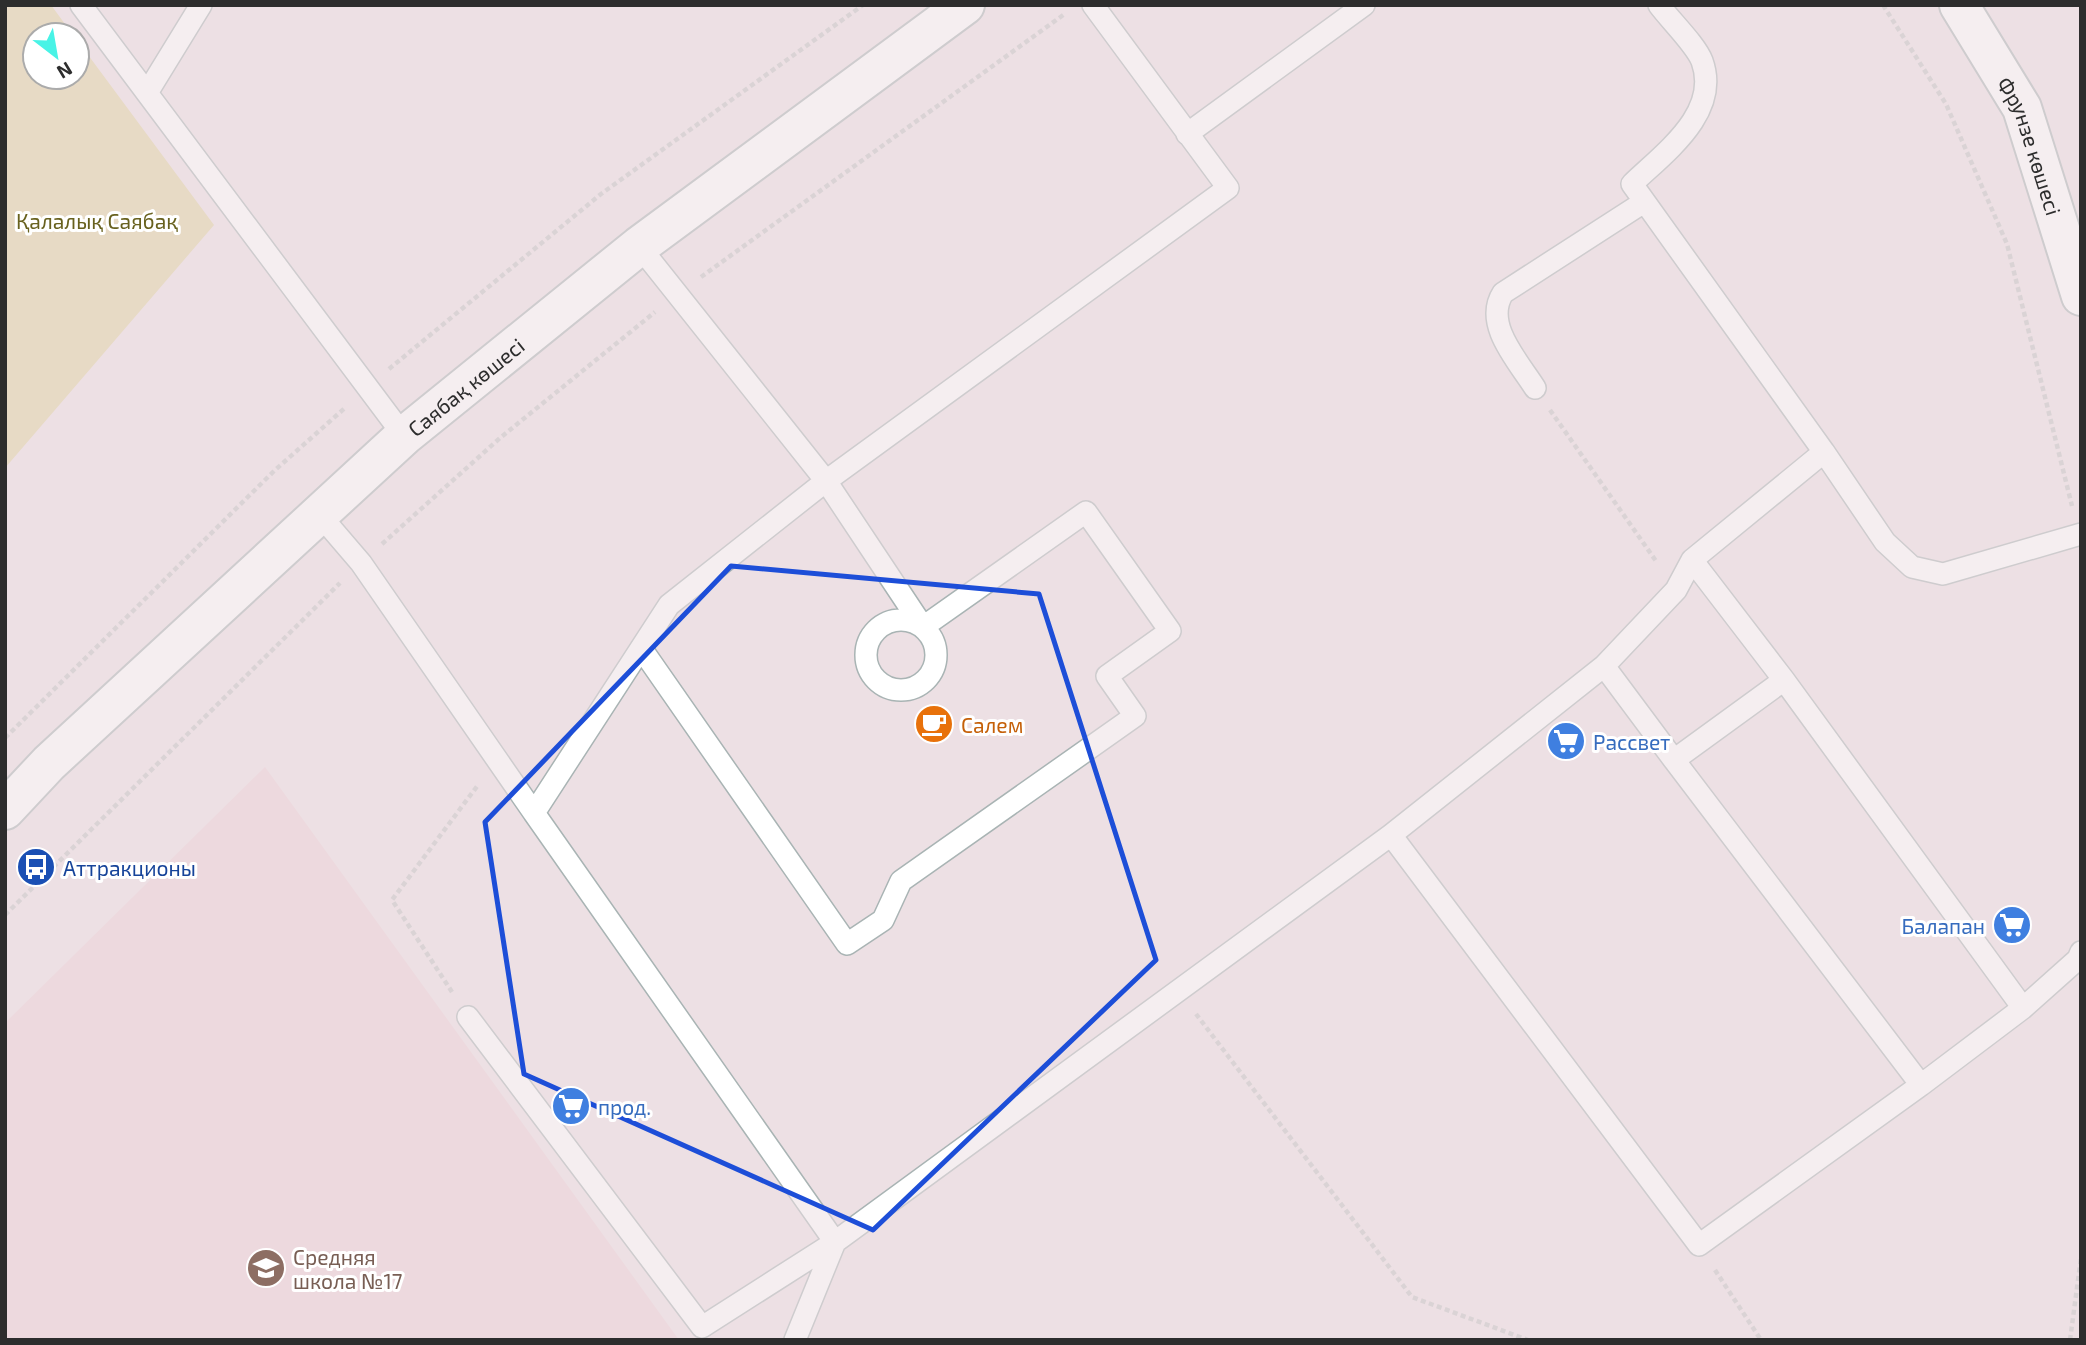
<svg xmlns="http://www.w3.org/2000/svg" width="2086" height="1345" font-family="'Exo 2',sans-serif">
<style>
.education{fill:#eed0d7}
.green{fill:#e1d29f}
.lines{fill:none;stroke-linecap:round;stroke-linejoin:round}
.service-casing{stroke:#a9b4b4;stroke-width:24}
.minor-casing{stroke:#a9b4b4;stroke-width:42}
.tertiary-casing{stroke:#a9b4b4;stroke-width:42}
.path{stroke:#c4c4c4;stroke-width:4.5;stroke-dasharray:5 3.5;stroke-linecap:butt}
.service{stroke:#fff;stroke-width:21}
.minor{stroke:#fff;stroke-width:38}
.tertiary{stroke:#fff;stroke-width:38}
.marked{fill:none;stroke:#1d4ed8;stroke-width:5;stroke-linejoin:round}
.labels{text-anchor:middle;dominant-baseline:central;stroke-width:6;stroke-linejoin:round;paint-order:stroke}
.street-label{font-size:21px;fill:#2d2d2d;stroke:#fff}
.park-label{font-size:21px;fill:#68611e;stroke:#fff}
.food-label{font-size:21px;fill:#c56008;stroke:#fff;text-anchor:start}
.shop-label{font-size:21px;fill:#366cbe;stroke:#fff;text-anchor:start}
.transit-label{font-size:21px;fill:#164399;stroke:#fff;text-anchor:start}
.education-label{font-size:21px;fill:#785e54;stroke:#fff;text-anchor:start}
</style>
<rect width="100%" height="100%" fill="#ede0e4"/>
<path class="education" d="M265 767 679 1340H5V1023Z"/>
<path class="green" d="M5 5H51L73 35H35V77H77V40L214 225 5 468Z"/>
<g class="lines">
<defs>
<path id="service" d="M81 5 404 436
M1659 5C1670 20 1696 45 1702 61 1721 113 1664 153 1632 184L1824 452 1885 542 1912 567 1943 574 2081 534
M147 93 201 5
M1187 134 1364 5
M639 246 826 481 923 627 1086 512 1170 631 1107 676 1135 716 901 881 883 920 847 944 641 648
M1535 388C1518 361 1483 324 1503 293L1644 202
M1824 452 1692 560 1784 680 2023 1008
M319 514 361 563 534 813
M866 655a35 35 0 1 1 70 0a35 35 0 1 1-70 0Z
M1604 666 1674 760
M1784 680 1674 760 1921 1085
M1391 835 1604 666 1676 590 1692 560
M468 1017 702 1327 835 1242 534 813 669 605 826 481 1228 188 1093 5
M795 1340 835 1242 1391 835 1699 1245 1921 1085 2023 1008 2078 959 2081 952"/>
<g id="minor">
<path id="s1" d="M1959 5 2022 108 2081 296"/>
</g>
<g id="tertiary">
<path id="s2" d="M5 810 49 763 404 436 639 246 965 5"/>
</g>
</defs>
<use href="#service" class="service-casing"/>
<use href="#minor" class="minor-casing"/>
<use href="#tertiary" class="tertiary-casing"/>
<path class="path" d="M1883 5 1946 104 2007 244 2072 506
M701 277 1066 13
M389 369 601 194 863 5
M1550 410 1656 561
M382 544 500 438 655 312
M5 738 274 471 346 407
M5 915 340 583
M452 992 392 900 478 785
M1196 1014 1412 1297 1528 1340
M1715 1270 1761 1340
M2070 1340 2081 1258"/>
<use href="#service" class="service"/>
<use href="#minor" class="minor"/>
<use href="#tertiary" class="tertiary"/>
</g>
<path d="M0 0H2086V1345H0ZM731 566 1039 594 1156 960 873 1230 524 1074 485 822Z" fill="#ede0e4" fill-opacity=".55" fill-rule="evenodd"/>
<path class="marked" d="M731 566 1039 594 1156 960 873 1230 524 1074 485 822Z"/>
<defs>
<symbol id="cafe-disc" viewBox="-11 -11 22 22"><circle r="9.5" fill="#e8710a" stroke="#fff"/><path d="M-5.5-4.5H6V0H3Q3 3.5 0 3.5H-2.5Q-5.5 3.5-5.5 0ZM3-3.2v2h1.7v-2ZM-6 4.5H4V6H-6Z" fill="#fff"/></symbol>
<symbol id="supermarket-disc" viewBox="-11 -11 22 22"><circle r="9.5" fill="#3f7fe0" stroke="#fff"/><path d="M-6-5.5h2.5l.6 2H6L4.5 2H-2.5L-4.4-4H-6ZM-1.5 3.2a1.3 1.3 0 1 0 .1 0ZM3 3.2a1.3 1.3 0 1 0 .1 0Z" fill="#fff"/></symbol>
<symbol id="bus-disc" viewBox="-11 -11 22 22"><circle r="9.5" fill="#1a4fb4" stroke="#fff"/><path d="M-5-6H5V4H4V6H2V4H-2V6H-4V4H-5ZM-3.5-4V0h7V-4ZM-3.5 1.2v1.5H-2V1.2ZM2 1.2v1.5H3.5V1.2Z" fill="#fff"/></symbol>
<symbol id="school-disc" viewBox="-11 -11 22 22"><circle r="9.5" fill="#8d6e63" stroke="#fff"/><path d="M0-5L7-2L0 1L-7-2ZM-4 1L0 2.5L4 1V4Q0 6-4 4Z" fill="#fff"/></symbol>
</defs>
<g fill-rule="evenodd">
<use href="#cafe-disc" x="912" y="702" width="44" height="44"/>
<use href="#supermarket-disc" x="1544" y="719" width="44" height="44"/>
<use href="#bus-disc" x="14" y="845" width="44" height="44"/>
<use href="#supermarket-disc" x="1990" y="903" width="44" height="44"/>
<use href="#supermarket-disc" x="549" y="1084" width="44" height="44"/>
<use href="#school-disc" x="244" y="1246" width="44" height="44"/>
</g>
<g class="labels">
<g class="street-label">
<text stroke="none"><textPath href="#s1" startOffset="159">Фрунзе көшесі</textPath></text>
<text stroke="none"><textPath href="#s2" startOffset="626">Саябақ көшесі</textPath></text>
</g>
<g class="park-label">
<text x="97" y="220">Қалалық Саябақ</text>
</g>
<g class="food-label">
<text x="961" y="724">Салем</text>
</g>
<g class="shop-label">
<text x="1593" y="741">Рассвет</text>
<text x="1985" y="925" text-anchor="end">Балапан</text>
<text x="598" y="1106">прод.</text>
</g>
<g class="transit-label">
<text x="63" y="867">Аттракционы</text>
</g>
<g class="education-label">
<text x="293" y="1256">Средняя<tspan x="293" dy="24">школа №17</tspan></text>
</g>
</g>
<rect width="2086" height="1345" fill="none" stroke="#2d2d2d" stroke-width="14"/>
<g transform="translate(56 56) rotate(149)"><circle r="33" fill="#ffffff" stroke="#ababab" stroke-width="2"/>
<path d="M0-5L12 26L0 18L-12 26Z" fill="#48f3e6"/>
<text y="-10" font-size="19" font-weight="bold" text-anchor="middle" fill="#2d2d2d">N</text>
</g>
</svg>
